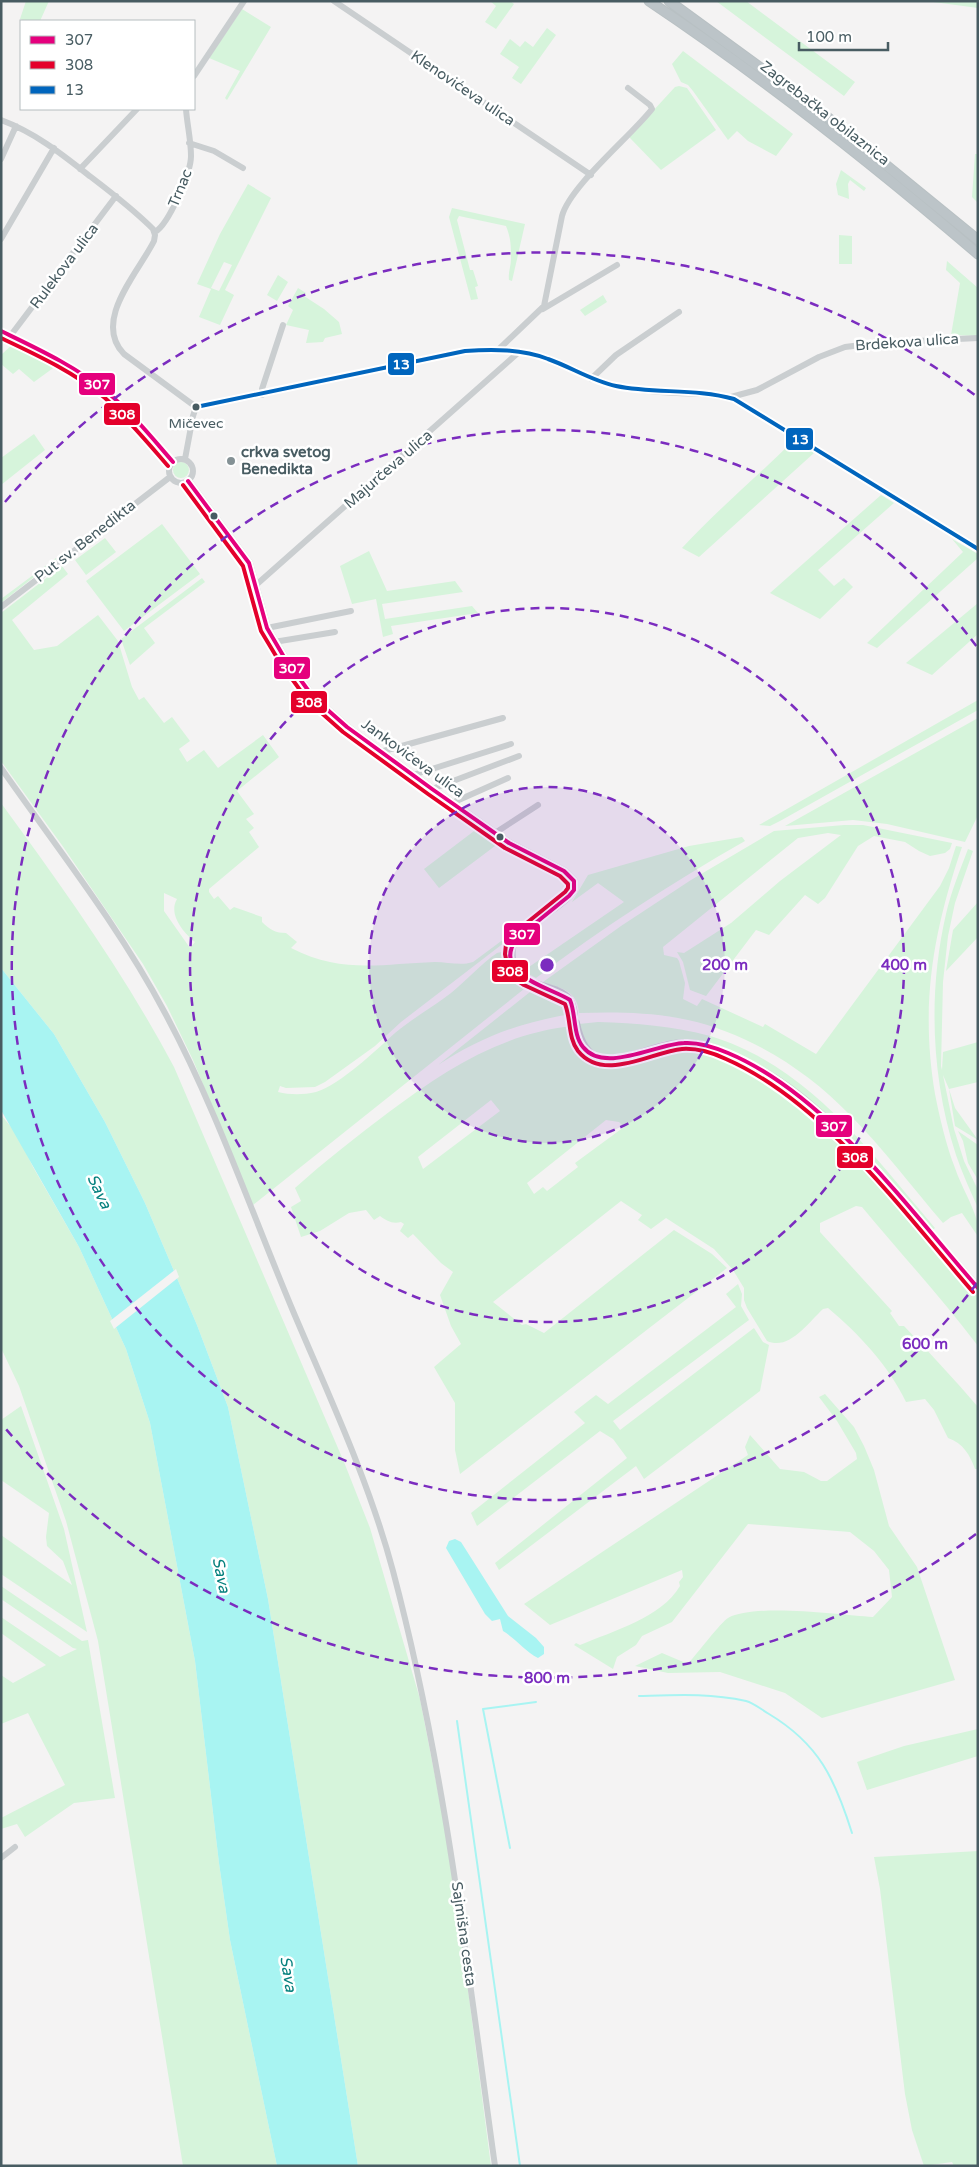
<svg xmlns="http://www.w3.org/2000/svg" width="979" height="2167" font-family="'Varela Round',sans-serif">
<style>
.green{fill:#d6f4db;fill-rule:evenodd}
.water{fill:#a8f4f2}
.pier{fill:#f4f3f3}
.lines{fill:none;stroke-linecap:round;stroke-linejoin:round}
.stream{stroke:#a8f4f2;stroke-width:2}
.highway-casing{stroke:#b8c0c3;stroke-width:11}
.minor{stroke:#caced0;stroke-width:6}
.major{stroke:#c7cdcf;stroke-width:8}
.highway{stroke:#bcc4c8;stroke-width:9}
.bus-1-casing{stroke:#fff;stroke-width:8}
.bus-2-casing{stroke:#fff;stroke-width:8}
.bus-3-casing{stroke:#fff;stroke-width:8}
.bus-1{stroke:#e5007d;stroke-width:4}
.bus-2{stroke:#e4002b;stroke-width:4}
.bus-3{stroke:#0065bd;stroke-width:4}
.ring{fill:none;stroke:#7b2cbf;stroke-width:2.5;stroke-dasharray:9 6}
.bus-dot{fill:#485c62;stroke:#fff;stroke-width:2}
.poi-dot{fill:#849195;stroke:#fff;stroke-width:2}
.labels{text-anchor:middle;stroke-width:5;stroke-linejoin:round;paint-order:stroke}
.bus-label{font-size:14px;fill:#485c62;stroke:#fff}
.street-label{font-size:15px;fill:#485c62;stroke:#fff}
.poi-label{font-size:15px;font-weight:bold;fill:#485c62;stroke:#fff;text-anchor:start}
.water-label{font-size:16px;font-style:italic;fill:#06817e;stroke:#fff}
.centre{fill:#7b2cbf;stroke:#fff;stroke-width:2.5}
.ring-label{font-size:15px;text-anchor:middle;font-weight:bold;fill:#7b2cbf;stroke:#fff;stroke-width:5;stroke-linejoin:round;paint-order:stroke}
.line-badge{stroke:#fff;stroke-width:2}
.badge-label{font-size:14px;text-anchor:middle;font-weight:bold;fill:#fff}
</style>
<rect width="100%" height="100%" fill="#f4f3f3"/>
<path class="green" d="M 26,1 L 49,1 L 40,21 L 26,21 L 20,19 Z
M 490,1 L 510,1 L 514,4 L 496,29 L 485,22 L 496,6 Z
M 716,1 L 746,1 L 855,82 L 844,96 Z
M 926,1 L 978,1 L 978,8 Z
M 242,9 L 271,27 L 227,100 L 225,98 L 240,71 L 209,58 Z
M 547,28 L 556,35 L 521,84 L 512,78 L 519,67 L 500,54 L 510,39 L 520,47 L 525,41 L 533,47 Z
M 683,51 L 793,134 L 776,156 L 748,141 L 737,131 L 728,140 L 693,91 L 688,85 L 681,82 L 672,64 Z
M 679,86 L 687,88 L 716,130 L 661,170 L 629,137 L 675,87 Z
M 975,154 L 978,154 L 978,203 L 972,197 Z
M 841,170 L 866,188 L 864,191 L 850,180 L 848,184 L 849,199 L 838,195 L 836,184 Z
M 248,184 L 271,198 L 225,290 L 234,295 L 220,325 L 199,317 L 211,289 L 197,284 L 220,234 ZM 224,262 L 232,265 L 219,291 L 211,288 Z
M 452,208 L 525,224 L 512,281 L 509,280 C 508,272 511,266 511,259 C 511,245 511,239 506,226 L 459,216 L 457,220 L 470,270 L 473,270 L 478,286 L 475,287 L 478,299 L 471,300 L 449,217 Z
M 839,235 L 852,236 L 852,264 L 839,264 Z
M 947,261 L 978,288 L 978,336 L 951,335 L 960,283 L 946,270 Z
M 278,275 L 288,282 L 277,301 L 267,295 Z
M 298,288 L 306,293 L 304,296 L 324,309 L 339,322 L 342,334 L 325,338 L 323,342 L 306,343 L 309,330 L 286,325 L 293,310 L 288,306 Z
M 603,295 L 607,302 L 585,316 L 580,310 Z
M 14,343 L 56,366 L 34,382 L 19,369 L 13,374 L 1,364 L 1,355 Z
M 34,434 L 45,450 L 1,485 L 1,458 Z
M 794,440 L 814,453 L 699,557 L 682,548 C 717,510 757,477 794,440 Z
M173 470a8 8 0 1 1 16 0a8 8 0 1 1-16 0Z
M 881,495 L 894,503 L 818,570 L 834,586 L 844,578 L 853,587 L 820,619 L 770,593 Z
M 162,524 L 200,574 L 124,631 L 86,581 Z
M 105,538 L 116,552 L 86,575 L 75,560 Z
M 952,539 L 978,554 L 978,558 L 877,648 L 867,643 L 963,552 Z
M 369,551 L 387,591 L 455,581 L 463,592 L 382,604 L 385,619 L 472,606 L 478,613 L 391,626 L 393,634 L 383,637 L 376,599 L 352,604 L 340,566 Z
M 56,558 L 57,559 L 1,603 L 1,599 Z
M 62,566 L 68,574 L 12,620 L 34,650 L 57,646 L 98,615 L 118,641 L 132,687 L 139,700 L 144,697 L 164,723 L 172,717 L 190,741 L 179,749 L 187,762 L 204,750 L 218,768 L 263,735 L 279,757 L 237,791 L 254,814 L 246,819 L 254,828 L 249,832 L 259,847 L 209,889 L 209,892 L 214,899 L 218,896 L 230,910 L 234,907 L 262,917 L 262,922 C 270,930 276,933 286,933 L 297,942 L 291,948 C 342,974 380,964 435,962 C 448,962 461,966 473,962 L 547,907 L 548,909 L 401,1022 L 375,1046 L 325,1082 L 315,1087 L 286,1088 L 280,1086 L 278,1092 C 290,1095 303,1095 316,1092 C 341,1084 375,1051 395,1033 C 413,1018 433,1007 451,993 C 467,980 481,964 497,953 L 506,951 C 509,970 513,974 529,985 L 253,1205 L 193,1060 L 167,1006 L 143,964 L 64,848 L 1,761 L 1,613 ZM 164,893 L 177,899 C 168,914 183,932 195,942 L 190,948 L 164,911 Z
M 202,578 L 205,582 L 144,628 L 155,643 L 130,665 L 121,639 Z
M 978,603 L 978,634 L 932,675 L 906,663 Z
M 978,700 L 978,710 L 780,821 L 770,826 L 759,825 Z
M 978,718 L 978,815 L 965,842 L 887,824 L 853,820 L 785,826 Z
M 1,803 C 63,888 124,973 174,1067 L 344,1462 L 370,1528 L 420,1699 L 451,1859 L 491,2166 L 358,2166 L 268,1599 L 228,1407 L 197,1325 L 145,1203 L 105,1122 L 54,1034 L 1,968 Z
M 844,825 L 863,825 L 952,843 L 950,849 L 945,853 L 930,856 L 919,851 L 905,842 L 874,836 L 858,846 L 825,898 L 818,904 L 805,895 L 769,935 L 756,930 L 706,996 L 690,990 L 683,962 L 677,952 L 684,953 L 731,923 L 780,881 L 841,835 L 828,833 L 798,838 L 663,947 L 664,955 L 677,958 L 679,961 L 685,983 L 683,999 L 697,1006 L 702,999 L 763,1027 L 765,1024 L 816,1054 L 940,886 L 949,868 L 956,846 L 962,847 C 933,932 920,1005 935,1094 C 940,1119 946,1145 955,1168 C 961,1186 972,1203 977,1221 C 979,1225 978,1232 977,1235 L 962,1213 L 951,1217 L 943,1223 C 912,1187 883,1148 849,1114 C 807,1070 748,1033 688,1020 C 652,1012 615,1012 579,1013 C 577,990 562,989 543,982 L 621,926 L 691,880 L 774,831 Z
M 478,828 L 499,843 L 439,888 L 424,869 Z
M 742,837 L 745,841 C 673,882 602,928 536,978 L 523,971 L 624,902 L 598,883 L 572,902 L 588,875 L 689,846 Z
M 968,849 L 973,851 L 955,903 L 948,936 L 943,982 L 941,1066 L 942,1070 L 943,1052 L 978,1042 L 978,1082 L 949,1089 L 955,1108 L 978,1140 L 955,1126 L 949,1089 L 943,1075 L 954,1129 L 964,1161 L 978,1190 L 978,1208 C 970,1190 962,1173 956,1155 C 931,1078 928,992 946,914 C 951,892 960,870 968,849 Z
M 978,902 L 978,937 L 946,971 L 953,930 Z
M 535,988 C 547,991 569,999 570,1014 C 519,1023 481,1037 438,1065 Z
M 598,1022 C 636,1023 673,1026 710,1036 C 808,1065 872,1154 935,1228 L 931,1231 L 821,1109 L 775,1074 L 690,1040 L 665,1041 L 619,1055 L 599,1054 L 587,1046 L 579,1024 Z
M 573,1026 C 575,1041 581,1061 598,1064 C 615,1068 656,1050 676,1047 C 692,1045 709,1050 724,1056 C 797,1085 844,1140 894,1198 C 922,1230 950,1263 978,1296 L 978,1346 C 941,1297 901,1254 862,1207 L 856,1206 L 820,1223 L 820,1232 L 892,1311 L 890,1313 L 899,1326 L 904,1326 C 930,1353 954,1379 978,1407 L 978,1469 L 975,1469 C 970,1455 963,1443 948,1438 L 934,1410 L 925,1399 L 906,1402 C 889,1366 859,1334 828,1308 L 823,1309 C 808,1323 789,1351 767,1341 L 747,1308 L 744,1300 L 744,1288 L 733,1270 L 714,1249 L 666,1218 L 651,1229 L 638,1220 L 642,1215 L 621,1201 L 493,1302 L 522,1325 L 526,1324 L 544,1333 L 674,1230 L 712,1254 L 727,1268 L 460,1474 L 455,1450 L 455,1403 L 434,1367 L 461,1344 L 451,1326 L 440,1295 L 453,1272 L 441,1263 L 413,1234 L 408,1238 L 400,1231 L 404,1224 L 401,1222 C 392,1224 387,1221 380,1216 L 374,1220 L 366,1210 L 349,1213 L 320,1231 L 301,1237 L 291,1207 L 301,1201 L 295,1188 C 325,1161 357,1136 389,1112 C 445,1070 502,1033 573,1026 ZM 491,1100 L 500,1111 L 423,1169 L 418,1157 ZM 606,1120 L 619,1122 L 624,1127 L 575,1163 L 578,1167 L 547,1191 L 543,1187 L 534,1194 L 527,1183 Z
M 1,1115 L 17,1134 L 33,1167 L 79,1247 L 126,1349 L 150,1423 L 195,1661 L 219,1863 L 230,1940 L 277,2166 L 183,2166 L 98,1641 L 66,1521 L 19,1386 L 1,1348 Z
M 958,1131 L 978,1145 L 978,1180 L 968,1163 L 963,1141 Z
M 738,1284 L 742,1294 L 741,1306 L 749,1320 L 613,1421 L 620,1430 L 754,1328 L 763,1342 L 769,1345 L 760,1391 L 644,1479 L 636,1466 L 499,1570 L 495,1563 L 627,1458 L 613,1439 L 600,1431 L 477,1526 L 471,1513 L 585,1423 L 574,1412 L 596,1395 L 608,1404 L 736,1307 L 726,1294 Z
M 825,1394 L 854,1427 L 864,1446 L 874,1470 L 889,1526 L 917,1567 L 955,1680 L 822,1718 L 785,1693 L 720,1672 L 668,1673 L 635,1666 L 662,1653 L 688,1664 C 695,1656 722,1621 728,1618 C 755,1603 840,1615 873,1617 L 892,1597 L 889,1570 L 874,1551 L 850,1532 L 748,1524 L 672,1622 L 642,1636 L 636,1645 L 617,1657 L 613,1669 L 574,1645 L 576,1643 L 580,1645 C 613,1631 661,1618 680,1586 L 679,1582 L 683,1577 L 682,1570 L 550,1625 L 524,1604 L 748,1455 L 745,1447 L 750,1435 L 780,1469 L 804,1472 L 821,1481 L 827,1481 L 857,1459 L 856,1453 L 837,1421 L 819,1397 Z
M 21,1406 L 64,1529 L 87,1632 L 1,1574 L 1,1535 L 72,1585 L 63,1561 L 47,1546 L 46,1537 L 49,1513 L 1,1480 L 1,1420 Z
M 1,1586 L 82,1641 L 88,1640 L 115,1798 L 74,1803 L 25,1837 L 17,1824 L 1,1829 L 1,1818 L 65,1785 L 28,1713 L 1,1724 L 1,1675 L 13,1683 L 46,1665 L 1,1633 L 1,1617 L 60,1657 L 77,1649 L 73,1648 L 1,1599 Z
M 978,1729 L 978,1756 L 867,1790 L 857,1762 L 904,1746 Z
M 978,1851 L 978,2166 L 954,2166 L 952,2162 L 924,2166 L 912,2130 L 905,2094 L 880,1889 L 874,1857 Z"/>
<path class="water" d="M 1,968 L 54,1034 L 105,1122 L 145,1203 L 197,1325 L 228,1407 L 268,1599 L 358,2166 L 277,2166 L 230,1940 L 219,1863 L 195,1661 L 150,1423 L 126,1349 L 79,1247 L 1,1110 Z
M 455,1539 L 461,1542 L 508,1616 L 536,1638 L 544,1647 L 544,1654 L 538,1658 C 525,1651 516,1639 503,1631 L 500,1619 L 492,1621 L 485,1614 L 446,1548 L 449,1541 Z"/>
<path class="pier" d="M 176,1269 L 179,1277 L 114,1329 L 110,1321 Z"/>
<g class="lines">
<path class="stream" d="M 639,1696 C 676,1695 710,1693 746,1701 C 754,1703 762,1710 769,1714 C 819,1744 835,1779 852,1833
M 457,1721 L 520,2166
M 510,1848 L 483,1709 L 536,1702"/>
<g class="highway-casing">
<path id="highway" d="M 649,1 C 764,78 873,164 978,254
M 669,1 L 821,112 L 978,240"/>
</g>
<path class="minor" d="M 334,1 L 591,175
M 194,76 L 244,1
M 1,120 C 36,133 63,155 91,177 C 112,193 134,210 153,229 L 155,235 L 154,241 C 138,273 92,321 124,354 L 196,407
M 189,143 L 214,151 L 243,168
M 1,159 L 16,126
M 80,169 L 137,109
M 155,232 C 169,224 191,172 191,156 C 191,140 187,124 186,109
M 1,239 L 54,148
M 543,309 L 617,265
M 1,331 C 34,347 69,362 98,385 C 127,407 148,435 173,462
M 11,335 L 116,196
M 499,349 L 544,306 L 562,216 C 570,186 631,136 652,109 L 650,105 L 628,88
M 591,379 L 616,355 L 679,312
M 262,395 L 262,389 L 283,325
M 731,397 L 757,390 L 819,357 L 845,347 L 877,343 L 978,338
M 196,407 L 465,351 C 493,348 523,349 549,359 C 572,368 591,381 616,386 C 636,390 657,392 677,393 C 696,394 716,393 734,399 L 978,549
M169 471a12 12 0 1 1 24 0a12 12 0 1 1-24 0Z
M 185,459 L 193,416 L 196,407
M 256,585 L 519,352
M 1,607 L 170,477
M 267,628 L 351,611
M 274,642 L 335,632
M 380,752 L 503,718
M 1,768 C 57,848 119,926 165,1013 C 216,1108 251,1211 293,1311 C 329,1396 369,1481 393,1571 C 445,1767 467,1965 495,2166
M 413,775 L 511,744
M 432,789 L 519,756
M 452,803 L 508,778
M 495,833 L 538,805
M 1,1858 L 15,1847"/>
<path class="major" d="M 188,481 L 249,563 L 267,628 L 284,657 L 313,697 L 347,727 L 432,789 L 509,843 L 564,871 L 574,881 L 574,890 L 569,896 C 554,911 528,923 515,940 C 511,946 511,952 512,959 C 517,990 554,982 569,999 C 572,1003 573,1009 574,1014
M 576,1023 C 589,1086 632,1050 674,1044 C 692,1041 712,1046 729,1054 C 798,1083 842,1132 891,1188 C 920,1221 949,1255 978,1288"/>
<use href="#highway" class="highway"/>
<g class="bus-1-casing">
<path id="bus-1" d="M 1,331 C 38,349 75,366 107,392 C 132,413 152,438 173,462
M 188,481 L 249,563 L 267,628 L 284,657 L 313,697 L 347,727 L 432,789 L 509,843 L 564,871 L 574,881 L 574,890 L 569,896 L 517,938 C 490,975 550,987 570,1000 C 576,1014 573,1035 583,1047 C 604,1074 656,1044 684,1043 C 699,1042 714,1047 728,1053 C 826,1094 909,1209 978,1288"/>
</g>
<g class="bus-2-casing">
<path id="bus-2" d="M 1,338 C 37,355 74,372 105,398 C 128,419 148,443 168,466
M 183,485 L 243,566 L 261,631 L 279,661 L 308,701 L 343,732 L 428,794 L 505,848 L 560,876 L 568,884 L 568,888 L 565,892 L 513,934 L 506,944 L 505,954 L 508,969 L 515,979 L 524,985 L 565,1004 C 571,1019 568,1038 578,1051 C 604,1083 651,1052 682,1049 C 697,1048 713,1053 726,1059 C 824,1102 904,1213 973,1292"/>
</g>
<g class="bus-3-casing">
<path id="bus-3" d="M 196,407 L 465,351 C 493,349 522,349 548,359 C 571,367 592,381 616,386 C 655,394 696,388 734,399 L 978,549"/>
</g>
<use href="#bus-1" class="bus-1"/>
<use href="#bus-2" class="bus-2"/>
<use href="#bus-3" class="bus-3"/>
</g>
<circle cx="547" cy="965" r="178" fill="#7b2cbf" fill-opacity=".12"/>
<g class="ring">
<circle cx="547" cy="965" r="178"/>
<circle cx="547" cy="965" r="357"/>
<path d="M977 1283A535 535 0 1 1 977 647"/>
<path d="M976 1534A713 713 0 0 1 5 1428M5 502A713 713 0 0 1 976 396"/>
</g>
<g class="bus-dot">
<circle cx="196" cy="407" r="4.5"/>
<circle cx="214" cy="516" r="4.5"/>
<circle cx="500" cy="837" r="4.5"/>
</g>
<circle class="poi-dot" cx="231" cy="461" r="5"/>
<g class="labels">
<g class="bus-label">
<text x="196" y="428">Mičevec</text>
</g>
<g class="street-label">
<text transform="translate(463 88) rotate(34)" y="5">Klenovićeva ulica</text>
<text transform="translate(825 113) rotate(38)" y="5">Zagrebačka obilaznica</text>
<text transform="translate(180 188) rotate(-68)" y="5">Trnac</text>
<text transform="translate(64 266) rotate(-53)" y="5">Rulekova ulica</text>
<text transform="translate(907 342) rotate(-4)" y="5">Brdekova ulica</text>
<text transform="translate(388 469) rotate(-41)" y="5">Majurčeva ulica</text>
<text transform="translate(85 541) rotate(-38)" y="5">Put sv. Benedikta</text>
<text transform="translate(413 758) rotate(36)" y="5">Jankovićeva ulica</text>
<text transform="translate(464 1934) rotate(82)" y="5">Sajmišna cesta</text>
</g>
<g class="poi-label">
<text x="241" y="457">crkva svetog<tspan x="241" dy="17">Benedikta</tspan></text>
</g>
<g class="water-label">
<text transform="translate(100 1191) rotate(65)" y="6">Sava</text>
<text transform="translate(222 1575) rotate(78)" y="6">Sava</text>
<text transform="translate(289 1974) rotate(81)" y="6">Sava</text>
</g>
</g>
<circle cx="547" cy="965" r="8" class="centre"/>
<g class="ring-label">
<text x="725" y="970">200 m</text>
<text x="904" y="970">400 m</text>
<text x="925" y="1349">600 m</text>
<text x="547" y="1683">800 m</text>
</g>
<g class="line-badge">
<rect x="387" y="352" width="28" height="24" rx="5" fill="#0065bd"/>
<rect x="78" y="372" width="38" height="24" rx="5" fill="#e5007d"/>
<rect x="103" y="402" width="38" height="24" rx="5" fill="#e4002b"/>
<rect x="785" y="427" width="29" height="24" rx="5" fill="#0065bd"/>
<rect x="273" y="656" width="38" height="24" rx="5" fill="#e5007d"/>
<rect x="290" y="690" width="38" height="24" rx="5" fill="#e4002b"/>
<rect x="503" y="922" width="38" height="24" rx="5" fill="#e5007d"/>
<rect x="491" y="959" width="38" height="24" rx="5" fill="#e4002b"/>
<rect x="815" y="1114" width="38" height="24" rx="5" fill="#e5007d"/>
<rect x="836" y="1145" width="38" height="24" rx="5" fill="#e4002b"/>
</g>
<g class="badge-label">
<text x="401" y="369">13</text>
<text x="97" y="389">307</text>
<text x="122" y="419">308</text>
<text x="800" y="444">13</text>
<text x="292" y="673">307</text>
<text x="309" y="707">308</text>
<text x="522" y="939">307</text>
<text x="510" y="976">308</text>
<text x="834" y="1131">307</text>
<text x="855" y="1162">308</text>
</g>
<rect width="979" height="2167" fill="none" stroke="#485c62" stroke-width="5"/>
<rect x="20" y="20" width="175" height="90" fill="#ffffff" stroke="#b6bec0"/>
<rect x="30" y="36" width="25" height="8" fill="#e5007d" stroke="#b6bec0"/>
<text x="65" y="45" font-size="15" fill="#485c62">307</text>
<rect x="30" y="61" width="25" height="8" fill="#e4002b" stroke="#b6bec0"/>
<text x="65" y="70" font-size="15" fill="#485c62">308</text>
<rect x="30" y="86" width="25" height="8" fill="#0065bd" stroke="#b6bec0"/>
<text x="65" y="95" font-size="15" fill="#485c62">13</text>
<path d="M799 42v8h89v-8" fill="none" stroke="#485c62" stroke-width="2.5"/>
<text x="806" y="42" font-size="15" fill="#485c62" stroke="#ffffff" stroke-width="4" paint-order="stroke">100 m</text>
</svg>
